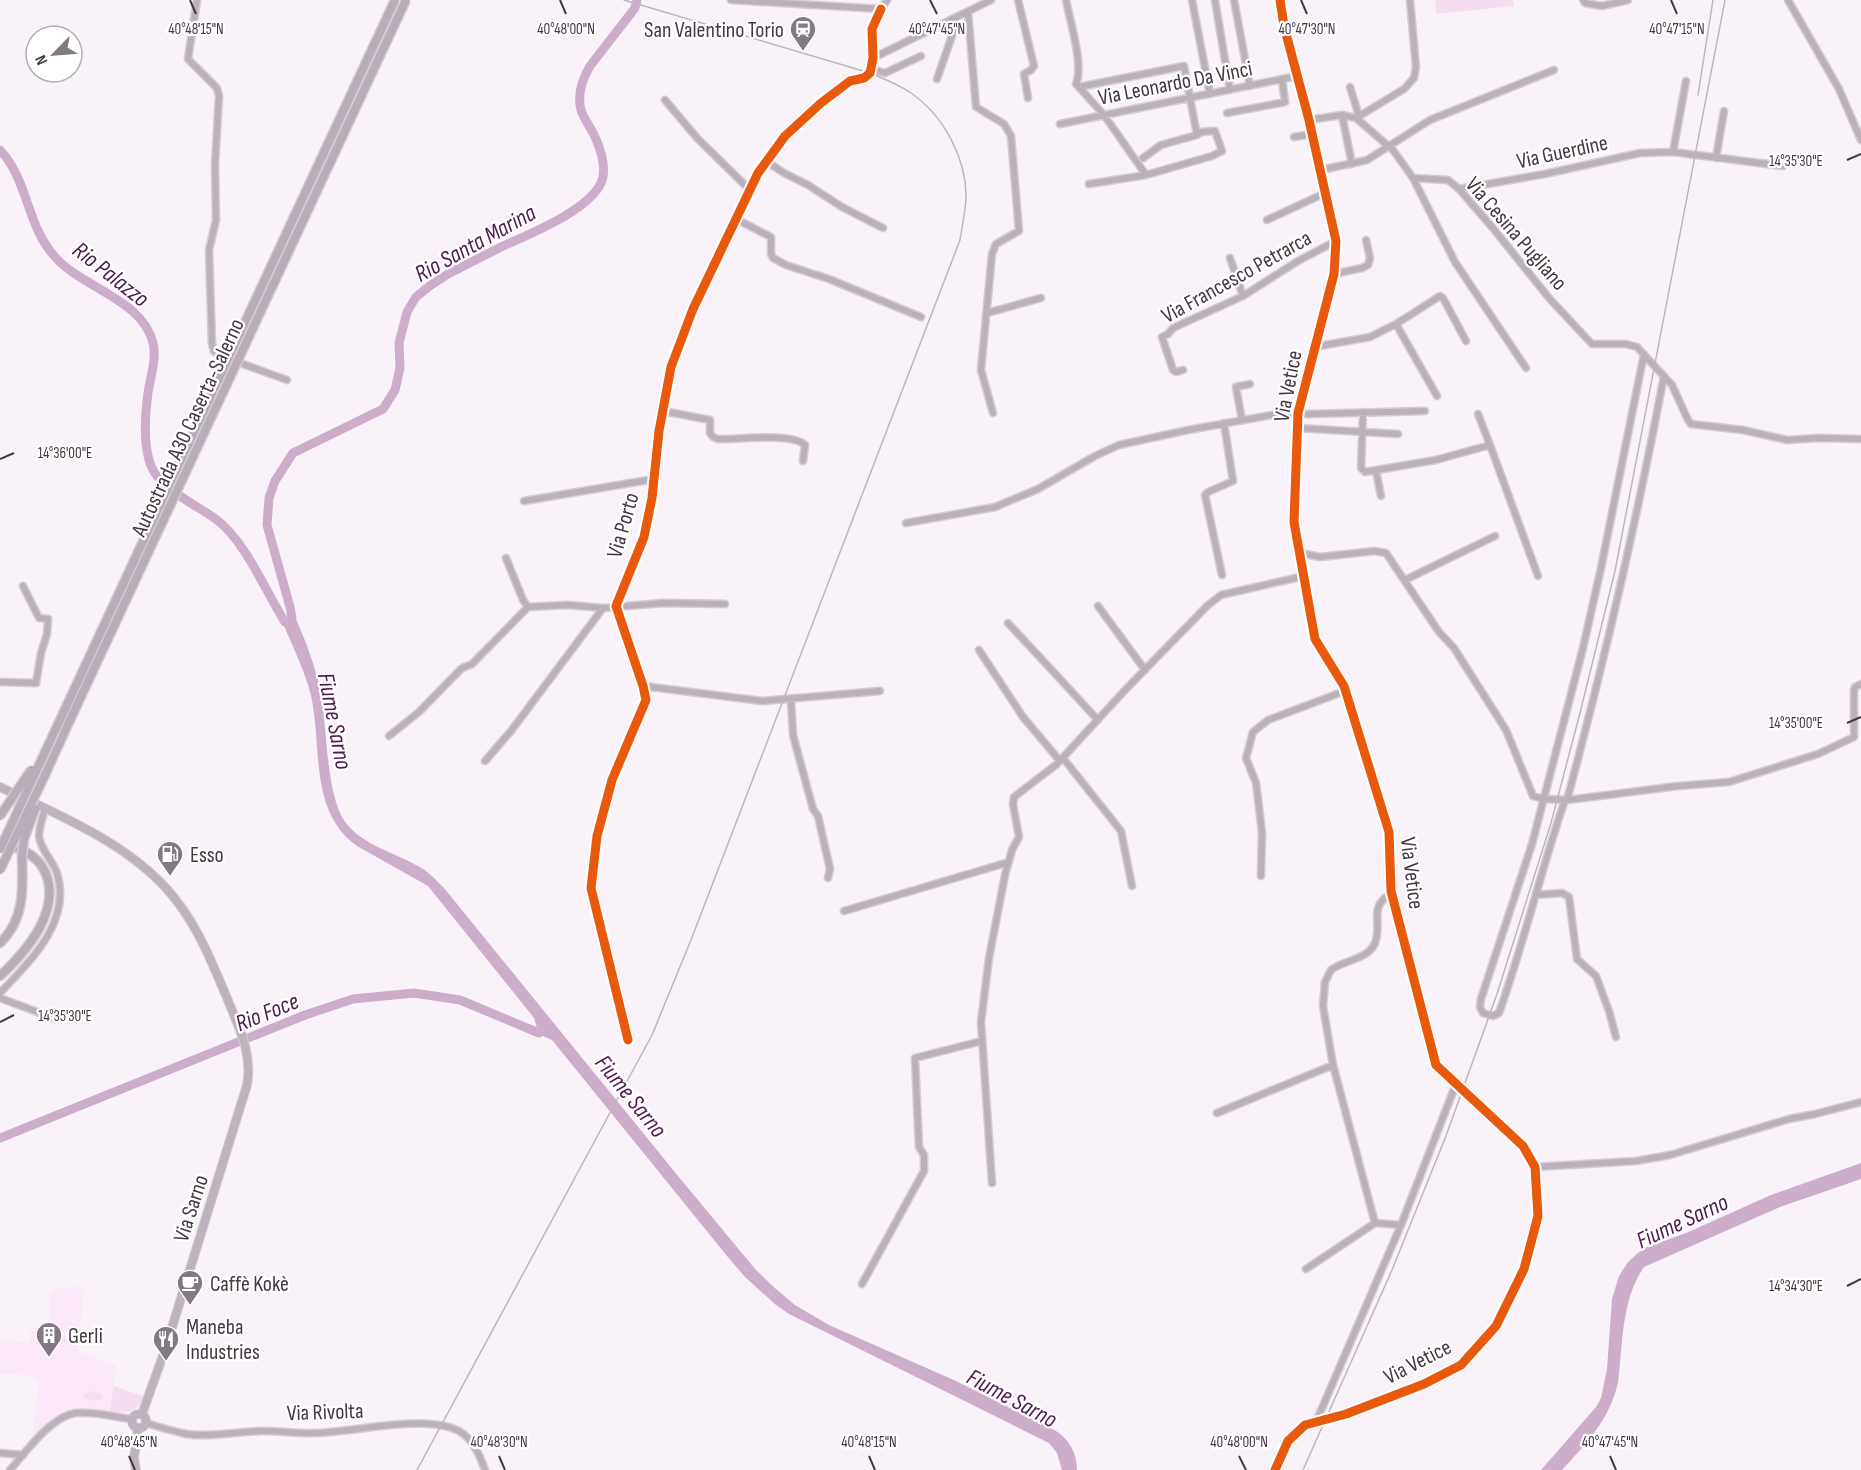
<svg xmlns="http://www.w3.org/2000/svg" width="1861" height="1470" font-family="'Sofia Sans Condensed',sans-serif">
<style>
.built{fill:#fbe8f9}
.green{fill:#f5ddf2}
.water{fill:#cdaeca}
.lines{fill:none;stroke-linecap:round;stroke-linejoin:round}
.river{stroke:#cdaeca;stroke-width:9}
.minor-casing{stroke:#d4ced4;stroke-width:9}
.major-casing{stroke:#d4ced4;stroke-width:10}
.highway-casing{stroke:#d4ced4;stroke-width:11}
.minor{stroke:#bcb1bb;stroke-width:6}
.major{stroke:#beb2be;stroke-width:8}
.highway{stroke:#b8acb8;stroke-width:8}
.rail{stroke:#beb6bd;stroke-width:1.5}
.highway-bridge-casing{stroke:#d4ced4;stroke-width:11;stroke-linecap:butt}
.highway-bridge{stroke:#b8acb8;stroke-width:8}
.cycleway-casing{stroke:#fff;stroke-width:13}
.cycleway{stroke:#e8590c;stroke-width:9}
.ticks{fill:none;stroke:#443843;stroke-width:2}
.labels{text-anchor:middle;stroke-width:4.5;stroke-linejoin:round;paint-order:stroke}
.poi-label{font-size:22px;fill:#443843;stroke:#fff;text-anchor:start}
.street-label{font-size:22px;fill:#443843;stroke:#fff}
.water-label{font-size:24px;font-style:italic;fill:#4e1c4c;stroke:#fff}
.ticks-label{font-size:15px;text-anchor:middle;fill:#443843;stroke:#fff;stroke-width:4.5;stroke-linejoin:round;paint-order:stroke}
</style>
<rect width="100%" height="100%" fill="#f9f3f9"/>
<path class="built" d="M 84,1286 L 78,1352 L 117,1366 L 108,1411 L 91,1409 L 58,1413 L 32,1439 L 39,1385 L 37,1379 L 33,1376 L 0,1373 L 0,1340 L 29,1342 L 31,1331 L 48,1331 L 51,1290 Z"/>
<path class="green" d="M 1435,0 L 1513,0 L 1514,6 L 1436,14 Z
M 114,1386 L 145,1397 C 135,1414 127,1414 109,1411 Z
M 93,1391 L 101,1394 L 102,1399 L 92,1401 L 83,1397 L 84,1393 Z"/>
<path class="water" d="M 290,607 C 302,630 316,667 321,693 C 327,727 326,797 346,823 C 363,845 393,852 416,865 C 428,871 435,879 444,888 L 678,1176 L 756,1270 L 776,1289 L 795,1305 L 829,1325 L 956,1381 L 1056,1431 C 1070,1440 1077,1454 1077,1470 L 1062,1470 L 1057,1453 L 1049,1443 L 789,1314 L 776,1305 L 745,1277 L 727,1256 L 552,1040 L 527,1029 L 537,1028 L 534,1018 L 428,886 L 357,846 C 306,810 324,739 309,688 C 301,662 288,637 278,611 L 280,610 L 286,617 L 290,615 Z
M 1861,1163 L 1861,1179 L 1780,1207 L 1644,1267 C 1621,1300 1623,1344 1618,1383 C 1609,1420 1587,1443 1562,1470 L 1541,1470 L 1596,1407 L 1601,1398 L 1607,1369 L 1612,1299 L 1619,1276 L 1628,1262 L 1638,1253 L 1647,1247 L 1686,1233 L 1771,1195 Z"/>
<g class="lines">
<path class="river" d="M 0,150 C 29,181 26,226 56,258 C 83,288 143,300 153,343 C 157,359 150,378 148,393 C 145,415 143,445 151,466 C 160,489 197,505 217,520 C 245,541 266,592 285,622
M 292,618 L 290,607 L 267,525 L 269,498 L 275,481 L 293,453 L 383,409 L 395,390 L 400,368 L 399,343 L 407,312 L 416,297 L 431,285 L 448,274 C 466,265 483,256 501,247 C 529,234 588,211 601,183 C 607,170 601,151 596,139 C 592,129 584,120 581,110 C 577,95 583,78 590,66 L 635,8 L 637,0
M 0,1138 L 305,1015 L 353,999 L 414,993 L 460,1000 L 539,1033"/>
<g class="minor-casing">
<path id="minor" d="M 197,0 L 188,59 L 217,88 L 219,96 L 215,165 L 216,220 L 209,250 L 212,344 L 214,351 L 218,355 L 287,380
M 731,0 L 881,9 L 887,0
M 1018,0 L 1034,66 L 1031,70 L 1024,74 L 1028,98
M 1066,0 C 1070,21 1084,65 1076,84 L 1104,115 L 1146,175 L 1089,184
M 1192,0 L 1210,94
M 1215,0 L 1230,90
M 1234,0 L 1250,86
M 1583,0 L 1585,3 L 1602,6 L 1628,0
M 1788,0 L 1839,89 L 1861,140
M 968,12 L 976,107 L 1004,124 L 1011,136 L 1019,231 L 996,244 L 992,254 L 981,370 L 993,413
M 873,58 L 991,0
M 871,69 L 885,73 L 921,56
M 937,79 L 953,33 L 955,18
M 1079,87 L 1184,66 L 1197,135
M 1350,87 L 1359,116
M 665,100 L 697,138 L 750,190
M 1227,113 L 1285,102 L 1282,79
M 1342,115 L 1352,164
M 1356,118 L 1393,150 L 1413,178 L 1448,180 L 1459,189 L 1492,227 L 1549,298 L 1592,344 L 1626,344 L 1637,347 L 1672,385 L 1688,420 L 1691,424 L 1743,430 L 1787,440 L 1819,438 L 1861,439
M 1309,120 L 1342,115 L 1356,118 L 1404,89 L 1414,78 L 1416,67 L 1410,0
M 1060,124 L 1297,76
M 1294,137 L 1312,134
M 1673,152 L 1686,81
M 1143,158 L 1161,145 L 1197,135 L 1201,132 L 1215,131 L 1222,151 L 1212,156 L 1146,175
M 1716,158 L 1724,111
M 766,161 L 784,173 L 808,185 L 842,207 L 883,228
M 1321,170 L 1367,160 L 1430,120 L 1554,70
M 1413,178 L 1455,262 L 1526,368
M 1459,189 L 1545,174 L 1640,153 L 1673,152 L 1783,166
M 736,219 L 771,237 L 771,254 L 773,258 L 786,265 L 829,279 L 921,317
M 1267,220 L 1325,193
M 1230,258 L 1243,296
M 1334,274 L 1362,268 L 1368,265 L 1370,258 L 1366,240
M 987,313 L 1041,298
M 1396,324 L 1437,396
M 1314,347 L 1370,337 L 1396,324 L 1440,296 L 1443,298 L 1466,341
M 1183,370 L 1176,372 L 1173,370 L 1162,337 L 1168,334 L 1173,328 L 1243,296 L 1298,261 L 1336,241
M 663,411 L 710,420 L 710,433 L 713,437 L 718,439 C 737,440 792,432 805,445 L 803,461
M 1363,412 L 1361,468 L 1365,472 L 1436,460 L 1490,445 L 1478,414
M 1242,420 L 1236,387 L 1250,384
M 1298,428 L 1398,434
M 1490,445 L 1538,576
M 1376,471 L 1381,496
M 524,501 L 654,479
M 906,523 L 995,507 L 1038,489 L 1095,456 L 1119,445 L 1188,430 L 1272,415 L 1425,411
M 1300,553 L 1320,557 L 1375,551 L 1386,553 L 1439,632 L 1454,648 L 1506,730 L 1533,796 L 1544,799 L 1568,800 L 1678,786 L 1729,782 L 1818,754 L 1854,737 L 1854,690 L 1855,687 L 1861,684
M 506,558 L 523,600 L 528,607
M 1222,575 L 1205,495 L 1208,492 L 1233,481 L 1224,423
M 1405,580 L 1495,536
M 1098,606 L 1145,670
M 1008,623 L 1098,720
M 979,650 L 1023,717 L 1060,761
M 0,682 L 36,683 L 41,653 L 47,634 L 48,619 L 39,618 L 23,586
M 643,686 L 762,701 L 880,691
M 791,700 L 793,735 L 813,809 L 818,816 L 830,869 L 828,878
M 389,736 L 419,712 L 462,668 L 472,664 L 528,607 L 568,605 L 603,608
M 1063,758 L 1121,831 L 1132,886
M 485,761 L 511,731 L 603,608 L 663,603 L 725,604
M 1565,800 C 1541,870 1524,943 1499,1013 L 1493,1016 L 1483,1013 L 1480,1007 L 1481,999 L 1532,844 L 1583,648 L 1601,568 L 1644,354
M 1567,800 C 1605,660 1637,519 1664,376
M 1261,876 L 1262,832 L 1256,783 L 1246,758 L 1253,732 L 1268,720 L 1345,691
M 1536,895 L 1562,893 L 1569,897 L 1577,959 L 1596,976 L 1609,1011 L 1616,1037
M 844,911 L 1009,862
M 0,993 C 30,961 72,922 57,873 C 53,861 40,849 39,836 C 39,827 43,817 45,808
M 0,998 L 56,1019
M 628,1040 L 591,888 L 597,836 L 612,780 L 646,700 L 643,686 L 616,606 L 644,537 L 652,498 L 659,431 L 671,367 L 693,309 L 758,173 L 785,136 L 821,103 L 850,81 L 864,78 L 870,73 L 873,58 L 872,29 L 881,9
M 1217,1113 L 1333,1065
M 1535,1167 L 1636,1161 L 1670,1155 L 1789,1119 L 1815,1114 L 1861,1102
M 992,1183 L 981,1022 L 989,958 L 1005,875 L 1012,850 L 1019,837 L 1013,804 L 1014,797 L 1057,764 L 1126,689 L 1207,606 L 1221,595 L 1304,576
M 1375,1223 L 1401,1225
M 1306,1269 L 1375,1223 L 1333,1065 L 1323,1006 L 1325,982 L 1331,970 C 1343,960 1368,960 1375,943 C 1383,923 1367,907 1392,893
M 862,1284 L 924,1171 L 924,1155 L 919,1147 L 915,1058 L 982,1041
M 1316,1422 L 1401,1225 L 1456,1084
M 146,1423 C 159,1427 173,1431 186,1434 C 211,1438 239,1431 264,1431 C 281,1431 298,1434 315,1433 C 354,1432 415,1416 452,1428 C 471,1434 479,1453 485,1470
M 0,1453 L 23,1455
M 10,1470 C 26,1452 51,1416 76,1413 C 94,1411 114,1417 132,1419
M 1275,1470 L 1288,1441 L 1305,1425 L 1346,1414 L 1424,1384 L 1461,1365 L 1496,1326 L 1524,1269 L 1538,1216 L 1535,1167 L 1523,1146 L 1436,1065 L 1391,891 L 1389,832 L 1344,686 L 1315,639 L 1294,522 L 1298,413 L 1334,274 L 1336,241 L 1309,120 L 1284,26 L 1280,0"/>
</g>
<g class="major-casing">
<path id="major" d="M 0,787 C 61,816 138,847 179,904 C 200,932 213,965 227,998 C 238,1026 253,1053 247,1085 L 165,1350 L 142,1414
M132 1421a7 7 0 1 1 14 0a7 7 0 1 1-14 0Z
M 136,1470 L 134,1458 L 138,1428"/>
</g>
<g class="highway-casing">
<path id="highway" d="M 45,775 L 64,733
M 0,943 C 25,919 23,888 22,856
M 0,976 C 15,962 29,947 39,929 C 59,892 51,854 6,845"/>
</g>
<use href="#minor" class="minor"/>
<use href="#major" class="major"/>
<use href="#highway" class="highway"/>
<path class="rail" d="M 1698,95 L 1713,0
M 417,1470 L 652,1035 L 691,940 L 960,240 C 962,227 965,213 966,199 C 967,159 944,116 911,93 C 898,84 884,79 870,73 L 624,0
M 1303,1470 L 1392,1270 L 1446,1136 L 1497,994 L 1551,823 L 1580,713 L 1615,571 L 1725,0"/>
<g class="highway-bridge-casing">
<path id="highway-bridge" d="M 64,733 L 406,0
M 0,816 L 31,770
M 0,849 L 395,0
M 22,856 L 24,839 L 35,809
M 0,870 L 45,775"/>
</g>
<use href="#highway-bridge" class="highway-bridge"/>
<g class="cycleway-casing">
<path id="cycleway" d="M 628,1040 L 591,888 L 597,836 L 612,780 L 646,700 L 643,686 L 616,606 L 644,537 L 652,498 L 659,431 L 671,367 L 693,309 L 758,173 L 785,136 L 821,103 L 850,81 L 864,78 L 870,73 L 873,58 L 872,29 L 881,9
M 1275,1470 L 1288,1441 L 1305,1425 L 1346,1414 L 1424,1384 L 1461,1365 L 1496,1326 L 1524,1269 L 1538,1216 L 1535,1167 L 1523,1146 L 1436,1065 L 1391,891 L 1389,832 L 1344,686 L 1315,639 L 1294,522 L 1298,413 L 1334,274 L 1336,241 L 1309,120 L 1284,26 L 1280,0"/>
</g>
<use href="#cycleway" class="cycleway"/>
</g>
<path class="ticks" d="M 190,0 L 196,14M 560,0 L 566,14M 930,0 L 937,14M 1301,0 L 1307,14M 1671,0 L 1677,14M 1847,160 L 1861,154M 0,459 L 14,453M 1847,723 L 1861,717M 0,1022 L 14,1015M 1847,1286 L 1861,1279M 129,1456 L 135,1470M 499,1456 L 505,1470M 869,1456 L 875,1470M 1239,1456 L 1246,1470M 1610,1456 L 1616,1470"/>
<defs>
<g id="station-pin" transform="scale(1.35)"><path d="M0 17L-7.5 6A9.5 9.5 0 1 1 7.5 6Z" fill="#837983" stroke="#fff"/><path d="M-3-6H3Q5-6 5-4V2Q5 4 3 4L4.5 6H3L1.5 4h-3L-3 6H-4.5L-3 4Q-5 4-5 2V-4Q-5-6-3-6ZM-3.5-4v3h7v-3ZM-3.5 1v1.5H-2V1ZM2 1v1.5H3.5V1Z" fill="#fff"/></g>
<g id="fuel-pin" transform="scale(1.35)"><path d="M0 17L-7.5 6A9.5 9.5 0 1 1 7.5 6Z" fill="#837983" stroke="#fff"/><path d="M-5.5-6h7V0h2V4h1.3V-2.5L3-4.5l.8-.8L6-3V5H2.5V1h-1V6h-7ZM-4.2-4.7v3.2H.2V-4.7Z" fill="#fff"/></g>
<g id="cafe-pin" transform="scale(1.35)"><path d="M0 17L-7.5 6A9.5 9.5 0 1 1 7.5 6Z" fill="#837983" stroke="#fff"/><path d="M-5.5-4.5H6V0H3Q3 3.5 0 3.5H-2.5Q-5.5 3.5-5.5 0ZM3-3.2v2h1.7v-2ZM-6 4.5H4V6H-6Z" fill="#fff"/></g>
<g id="building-pin" transform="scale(1.35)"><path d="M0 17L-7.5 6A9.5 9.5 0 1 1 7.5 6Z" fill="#837983" stroke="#fff"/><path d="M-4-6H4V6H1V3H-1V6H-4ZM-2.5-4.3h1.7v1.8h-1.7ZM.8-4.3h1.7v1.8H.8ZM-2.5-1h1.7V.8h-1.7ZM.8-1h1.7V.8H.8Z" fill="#fff"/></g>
<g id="restaurant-pin" transform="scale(1.35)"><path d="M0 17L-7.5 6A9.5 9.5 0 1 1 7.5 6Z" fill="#837983" stroke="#fff"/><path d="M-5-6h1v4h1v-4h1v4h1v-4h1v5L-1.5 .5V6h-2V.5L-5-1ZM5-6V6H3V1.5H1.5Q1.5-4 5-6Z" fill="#fff"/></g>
</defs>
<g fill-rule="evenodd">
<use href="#station-pin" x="803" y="29"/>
<use href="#fuel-pin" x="170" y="854"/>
<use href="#cafe-pin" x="190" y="1283"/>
<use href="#building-pin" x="49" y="1335"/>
<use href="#restaurant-pin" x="166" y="1339"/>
</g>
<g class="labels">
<g class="poi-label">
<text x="784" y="37" text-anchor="end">San Valentino Torio</text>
<text x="190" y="862">Esso</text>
<text x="210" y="1291">Caffè Kokè</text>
<text x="186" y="1334">Maneba<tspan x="186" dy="25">Industries</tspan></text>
<text x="68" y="1343">Gerli</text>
</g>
<g class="street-label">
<text transform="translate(1175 82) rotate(-11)" y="8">Via Leonardo Da Vinci</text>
<text transform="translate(1562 151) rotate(-12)" y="8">Via Guerdine</text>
<text transform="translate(1517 233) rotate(49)" y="8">Via Cesina Pugliano</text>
<text transform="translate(1236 276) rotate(-29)" y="8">Via Francesco Petrarca</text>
<text transform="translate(1287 386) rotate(-79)" y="8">Via Vetice</text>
<text transform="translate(187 427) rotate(-65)" y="8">Autostrada A30 Caserta-Salerno</text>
<text transform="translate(622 525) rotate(-74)" y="8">Via Porto</text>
<text transform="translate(1413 873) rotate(83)" y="8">Via Vetice</text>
<text transform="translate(190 1208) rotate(-72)" y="8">Via Sarno</text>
<text transform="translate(1417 1361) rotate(-27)" y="8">Via Vetice</text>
<text transform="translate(325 1411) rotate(-2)" y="8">Via Rivolta</text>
</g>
<g class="water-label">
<text transform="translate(475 243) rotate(-29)" y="8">Rio Santa Marina</text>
<text transform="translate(111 274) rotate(38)" y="8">Rio Palazzo</text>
<text transform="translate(335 721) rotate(79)" y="8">Fiume Sarno</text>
<text transform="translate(267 1012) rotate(-22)" y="8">Rio Foce</text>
<text transform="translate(631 1096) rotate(51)" y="8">Fiume Sarno</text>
<text transform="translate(1682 1221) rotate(-25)" y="8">Fiume Sarno</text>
<text transform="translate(1012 1398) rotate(28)" y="8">Fiume Sarno</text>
</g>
</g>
<g class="ticks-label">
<text x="196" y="34">40°48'15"N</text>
<text x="566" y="34">40°48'00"N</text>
<text x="1307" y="34">40°47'30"N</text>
<text x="1677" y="34">40°47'15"N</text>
<text x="937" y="34">40°47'45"N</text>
<text x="1796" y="166">14°35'30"E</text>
<text x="65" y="458">14°36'00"E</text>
<text x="1796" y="728">14°35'00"E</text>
<text x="65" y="1021">14°35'30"E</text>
<text x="1796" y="1291">14°34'30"E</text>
<text x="129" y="1447">40°48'45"N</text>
<text x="499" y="1447">40°48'30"N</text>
<text x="869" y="1447">40°48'15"N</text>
<text x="1239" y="1447">40°48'00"N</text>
<text x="1610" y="1447">40°47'45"N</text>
</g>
<g transform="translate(54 54) rotate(245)"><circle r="28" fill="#ffffff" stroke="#b4afb4" stroke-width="1.5"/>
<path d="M0-4.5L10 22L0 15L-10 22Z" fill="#837983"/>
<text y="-9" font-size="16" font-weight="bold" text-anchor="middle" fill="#443843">N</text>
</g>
</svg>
